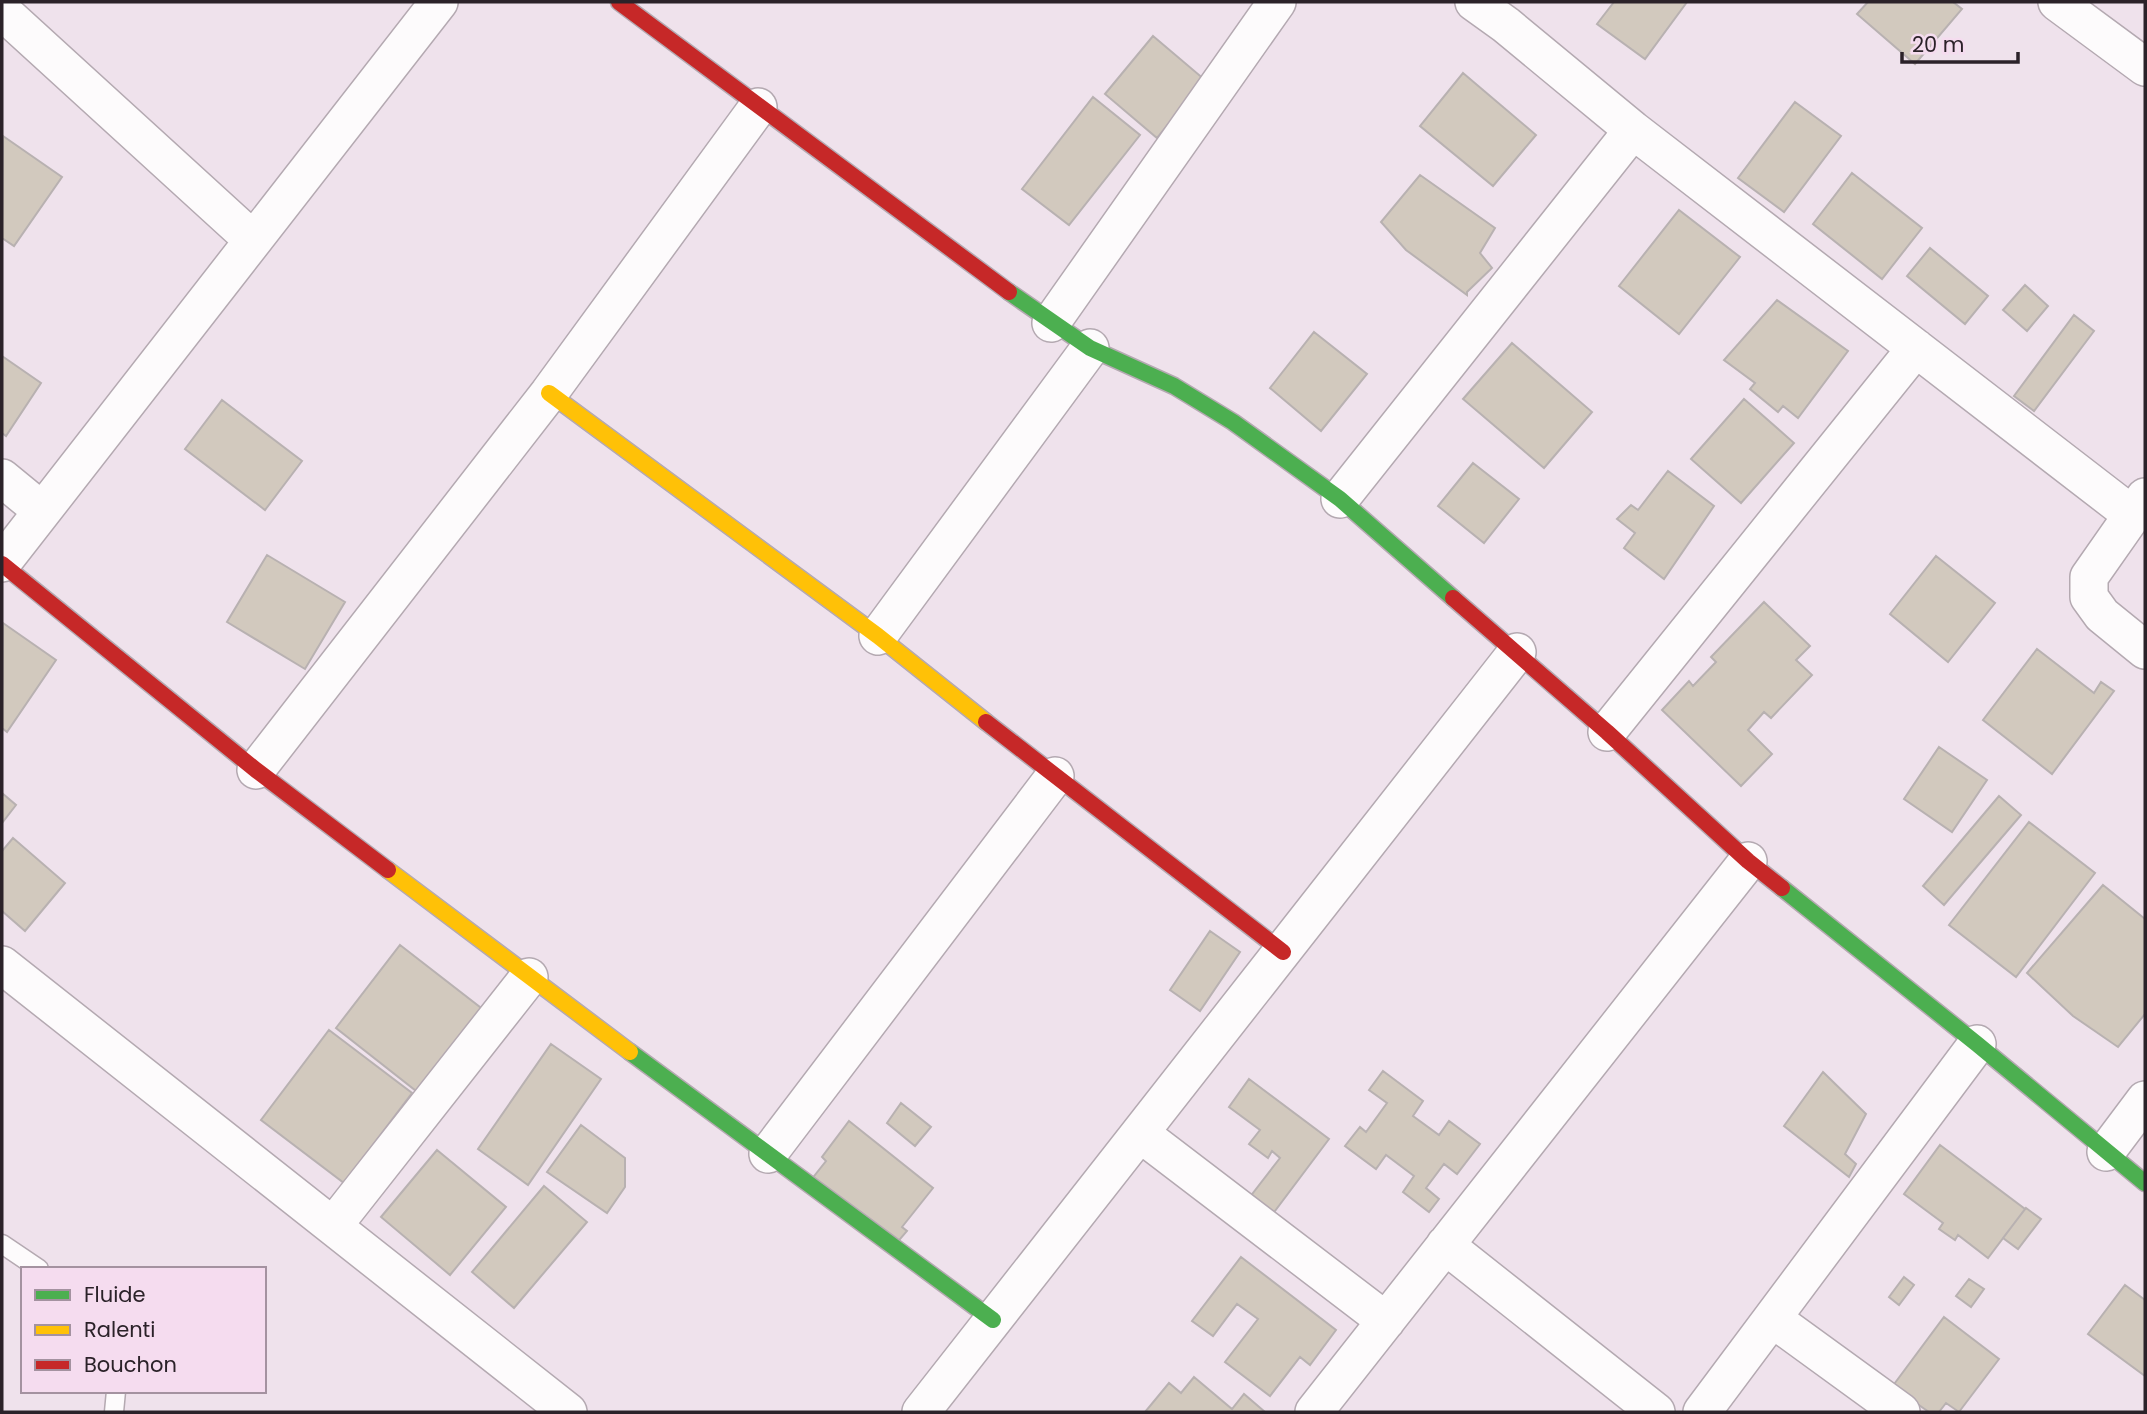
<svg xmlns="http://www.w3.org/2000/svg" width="2147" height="1414" font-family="Poppins,sans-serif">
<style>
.building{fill:#d2c9be;stroke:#b8b1b1;stroke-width:2}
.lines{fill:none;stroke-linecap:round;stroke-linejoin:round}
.lane-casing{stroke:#b4a9b1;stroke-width:21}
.street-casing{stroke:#b4a9b1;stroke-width:40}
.fast-casing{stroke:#b4a9b1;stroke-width:19}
.slow-casing{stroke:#b4a9b1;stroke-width:19}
.jam-casing{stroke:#b4a9b1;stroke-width:19}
.lane{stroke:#fdfbfc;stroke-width:18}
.street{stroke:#fdfbfc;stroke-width:37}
.fast{stroke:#4caf50;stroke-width:16}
.slow{stroke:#ffc107;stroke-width:16}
.jam{stroke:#c62828;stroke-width:16}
</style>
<rect width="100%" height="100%" fill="#efe2ec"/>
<path class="building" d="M 1614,2 L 1687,2 L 1645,59 L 1597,24 Z
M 1868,2 L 1953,2 L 1962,9 L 1915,64 L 1857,14 Z
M 1153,36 L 1205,80 L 1157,138 L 1105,94 Z
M 1463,73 L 1536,135 L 1493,186 L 1420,126 Z
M 1093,97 L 1140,135 L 1069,225 L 1022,189 Z
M 1795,102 L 1841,136 L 1784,212 L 1738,178 Z
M 3,136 L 62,177 L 14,246 L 2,238 Z
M 1852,173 L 1922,228 L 1882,279 L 1813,224 Z
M 1420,175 L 1495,228 L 1480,253 L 1492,268 L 1467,292 L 1467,295 L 1406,250 L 1381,222 Z
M 1679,210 L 1740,257 L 1679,334 L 1619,286 Z
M 1930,248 L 1988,296 L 1965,324 L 1907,276 Z
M 2025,285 L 2048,306 L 2027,331 L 2003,310 Z
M 1777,300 L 1848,351 L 1798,418 L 1783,406 L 1778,412 L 1750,389 L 1755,383 L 1724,360 Z
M 2074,315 L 2094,331 L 2034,411 L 2014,396 Z
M 1314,332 L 1367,374 L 1321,431 L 1270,388 Z
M 1512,343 L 1592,412 L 1544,468 L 1463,399 Z
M 2,356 L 41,383 L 6,436 L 2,433 Z
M 1744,399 L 1794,443 L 1741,503 L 1691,459 Z
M 222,400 L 302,461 L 265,510 L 185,449 Z
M 1473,463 L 1519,499 L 1484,543 L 1438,506 Z
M 1668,471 L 1714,506 L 1664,579 L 1624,548 L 1635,533 L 1617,519 L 1631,505 L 1638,510 Z
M 267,555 L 345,602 L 305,669 L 227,622 Z
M 1936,556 L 1995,603 L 1948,662 L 1890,614 Z
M 1764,602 L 1810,646 L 1796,660 L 1812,675 L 1771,718 L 1764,712 L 1748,730 L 1772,754 L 1741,786 L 1662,710 L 1689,681 L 1693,686 L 1716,662 L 1711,657 Z
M 3,623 L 56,660 L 7,732 L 2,728 Z
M 2037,649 L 2094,693 L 2101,682 L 2114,691 L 2052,774 L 1983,720 Z
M 1939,747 L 1987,780 L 1952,832 L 1904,799 Z
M 2,793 L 16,805 L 2,823 Z
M 1999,796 L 2021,815 L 1944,905 L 1923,886 Z
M 2029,822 L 2095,873 L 2016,977 L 1949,925 Z
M 13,838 L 65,883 L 25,931 L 2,911 L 2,851 Z
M 2103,885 L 2145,919 L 2145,1014 L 2118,1047 L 2073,1016 L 2027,973 Z
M 1210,931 L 1240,952 L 1200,1011 L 1170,990 Z
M 400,945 L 485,1011 L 420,1094 L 336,1028 Z
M 329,1030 L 412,1093 L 344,1183 L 261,1120 Z
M 551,1044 L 601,1079 L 528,1185 L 478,1149 Z
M 1383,1071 L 1423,1101 L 1413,1116 L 1439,1135 L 1449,1121 L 1480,1144 L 1457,1174 L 1444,1164 L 1426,1188 L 1439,1199 L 1429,1212 L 1403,1192 L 1414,1176 L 1386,1155 L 1376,1169 L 1345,1146 L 1360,1127 L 1366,1132 L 1387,1103 L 1369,1090 Z
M 1823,1072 L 1866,1114 L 1845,1154 L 1856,1164 L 1849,1177 L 1784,1126 Z
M 1249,1079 L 1329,1139 L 1269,1219 L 1246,1202 L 1280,1158 L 1272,1151 L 1268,1158 L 1249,1144 L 1260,1130 L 1229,1107 Z
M 901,1103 L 931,1127 L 915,1146 L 887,1123 Z
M 849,1121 L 933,1188 L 902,1227 L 907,1231 L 895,1245 L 811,1180 L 826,1161 L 822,1157 Z
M 581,1125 L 625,1158 L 625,1187 L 607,1213 L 547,1172 Z
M 1940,1145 L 2025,1209 L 1988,1258 L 1958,1235 L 1955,1240 L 1939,1229 L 1943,1223 L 1904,1194 Z
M 437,1150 L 506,1207 L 450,1275 L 381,1217 Z
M 544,1186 L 587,1222 L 514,1308 L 472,1272 Z
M 2026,1208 L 2041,1219 L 2018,1249 L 2003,1238 Z
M 1241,1257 L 1336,1330 L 1310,1365 L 1300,1357 L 1270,1396 L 1225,1362 L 1258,1319 L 1237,1304 L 1213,1336 L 1192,1321 Z
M 1904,1277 L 1914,1285 L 1899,1305 L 1889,1297 Z
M 1969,1279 L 1984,1289 L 1971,1307 L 1956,1296 Z
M 2125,1285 L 2145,1300 L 2145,1376 L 2088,1334 Z
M 1944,1317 L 1999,1359 L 1959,1412 L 1946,1403 L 1939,1412 L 1929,1412 L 1913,1401 L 1886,1395 Z
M 1194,1377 L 1232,1409 L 1244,1394 L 1265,1412 L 1145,1412 L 1169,1383 L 1181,1393 Z"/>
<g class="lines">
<g class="lane-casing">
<path id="lane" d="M 2,1244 L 39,1269
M 114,1412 L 116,1391"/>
</g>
<g class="street-casing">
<path id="street" d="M 1474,2 L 1506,25 L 1633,130 L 2131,514
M 2057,2 L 2145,67
M 2,11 L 253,240
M 1051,323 L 1277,2
M 2,478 L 41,510
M 2145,497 L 2089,577 L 2089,597 L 2102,615 L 2145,650
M 1340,499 L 1633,130
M 2,563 L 439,2
M 878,636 L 1090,348
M 1607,732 L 1916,348
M 256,770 L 549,393 L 758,107
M 2,965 L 568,1412
M 1141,1134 L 1386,1321
M 2106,1152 L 2145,1100
M 768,1154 L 1055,776
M 333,1226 L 529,977
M 1445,1245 L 1656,1412
M 1773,1319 L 1901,1412
M 921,1412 L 1517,652
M 1314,1412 L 1748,861
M 1702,1412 L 1977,1044"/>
</g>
<g class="fast-casing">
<path id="fast" d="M 1009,292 L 1090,348 L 1174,386 L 1233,422 L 1340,499 L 1453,598
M 1782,888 L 1977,1044 L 2145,1183
M 630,1052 L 993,1320"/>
</g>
<g class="slow-casing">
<path id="slow" d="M 549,393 L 878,636 L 986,722
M 388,870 L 630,1052"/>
</g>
<g class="jam-casing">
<path id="jam" d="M 619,2 L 1009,292
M 2,564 L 256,770 L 388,870
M 1453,598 L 1607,732 L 1748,861 L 1782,888
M 986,722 L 1283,952"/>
</g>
<use href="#lane" class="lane"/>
<use href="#street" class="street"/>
<use href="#fast" class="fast"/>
<use href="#slow" class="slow"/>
<use href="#jam" class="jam"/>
</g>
<rect width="2147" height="1414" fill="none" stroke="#2b2229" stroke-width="7"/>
<rect x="21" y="1267" width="245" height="126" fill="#f5dcef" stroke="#a492a0" stroke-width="2"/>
<rect x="35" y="1290" width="35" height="10" fill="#4caf50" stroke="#a492a0" stroke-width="2"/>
<text x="84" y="1302" font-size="21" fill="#2b2229">Fluide</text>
<rect x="35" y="1325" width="35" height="10" fill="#ffc107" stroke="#a492a0" stroke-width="2"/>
<text x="84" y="1337" font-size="21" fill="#2b2229">Ralenti</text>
<rect x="35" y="1360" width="35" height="10" fill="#c62828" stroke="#a492a0" stroke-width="2"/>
<text x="84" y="1372" font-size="21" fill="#2b2229">Bouchon</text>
<path d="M1902 52v10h116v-10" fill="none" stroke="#2b2229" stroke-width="3.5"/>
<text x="1912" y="52" font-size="21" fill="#2b2229" stroke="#f5dcef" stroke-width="5" paint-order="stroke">20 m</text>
</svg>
